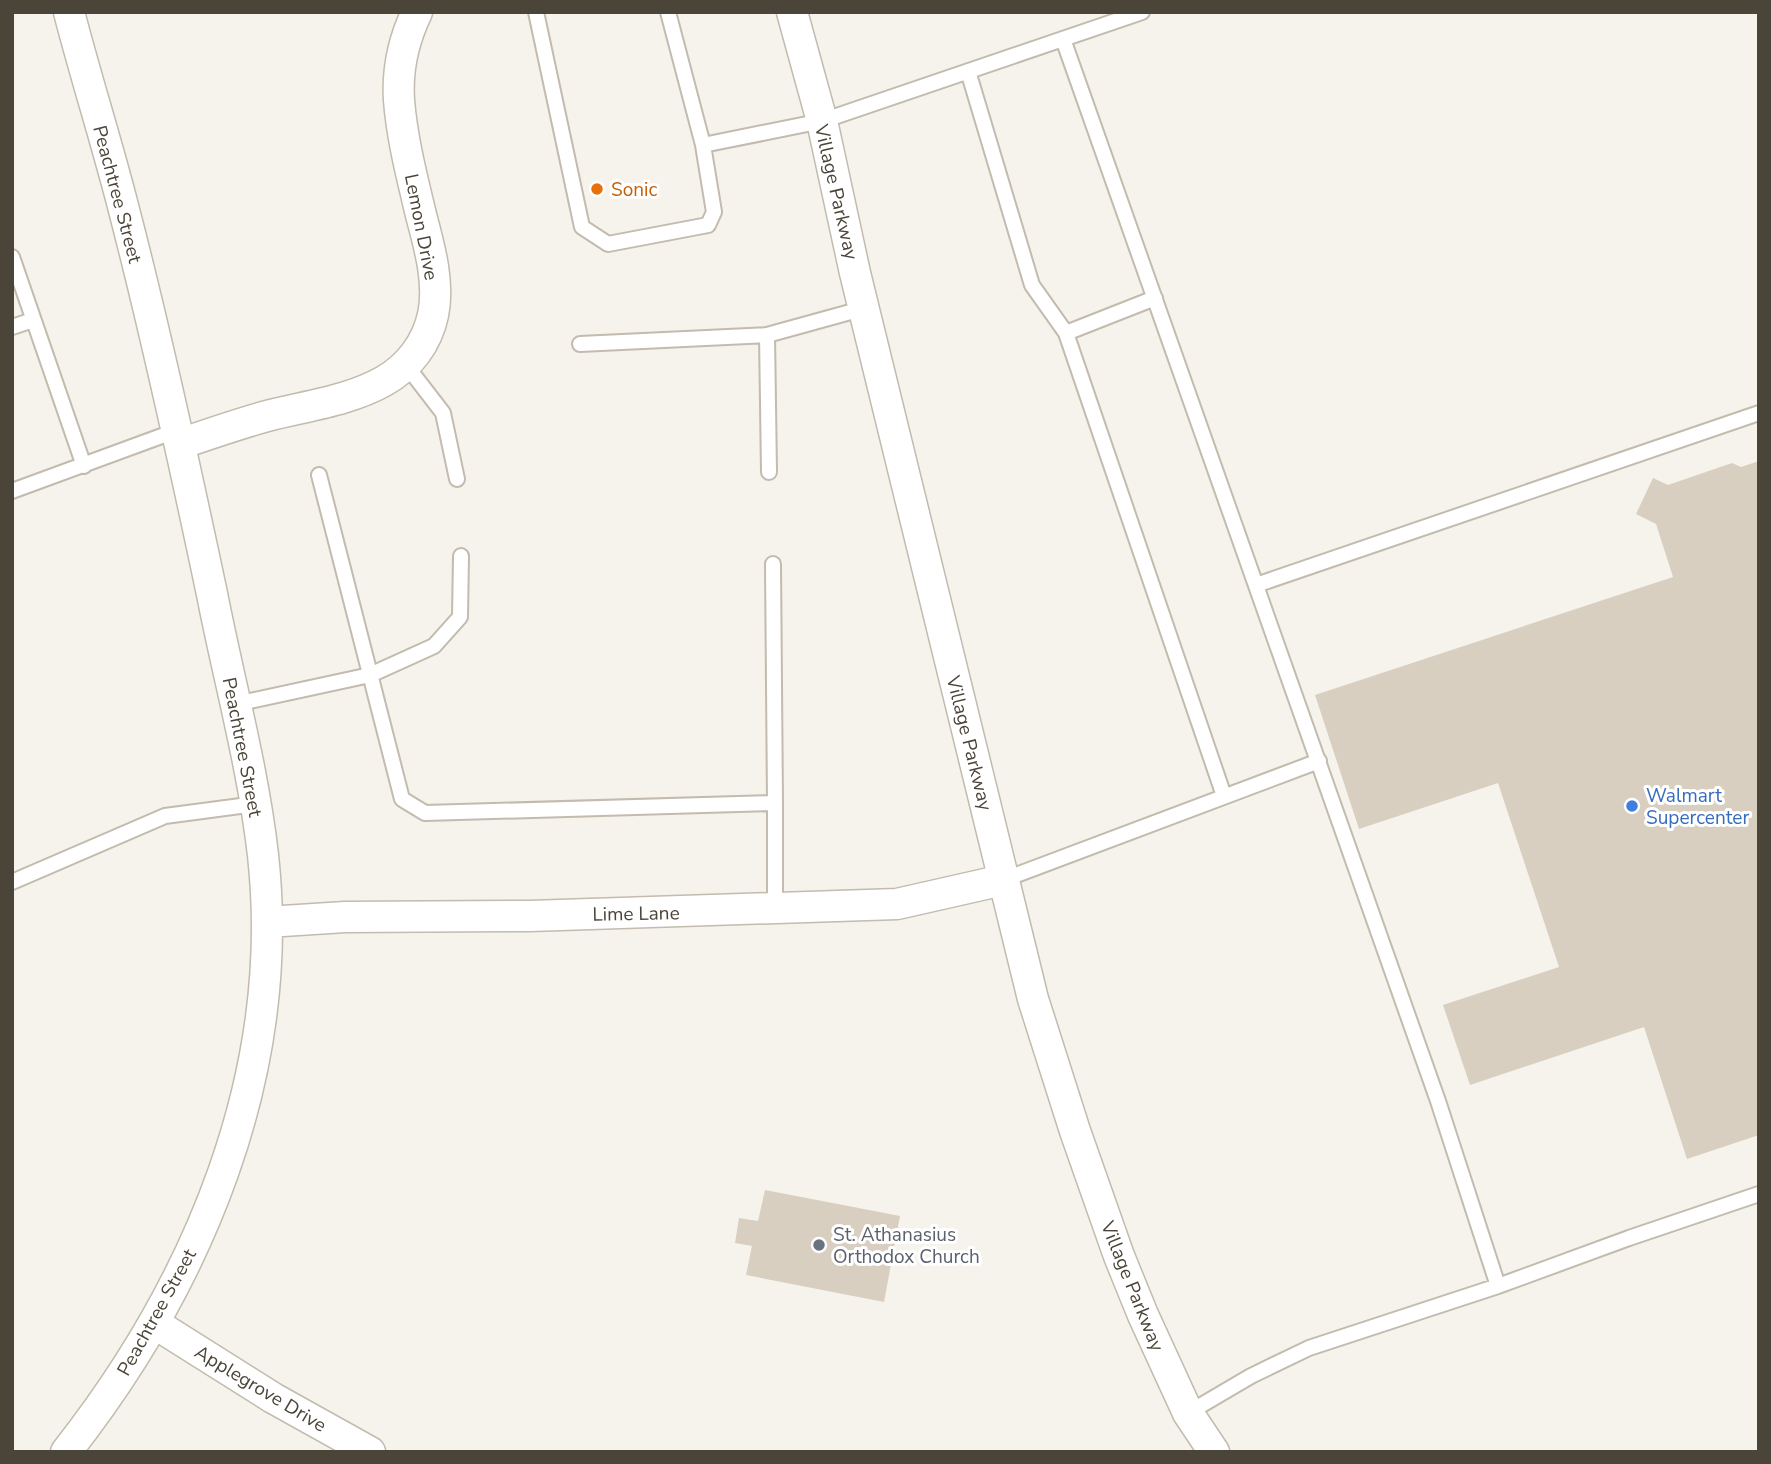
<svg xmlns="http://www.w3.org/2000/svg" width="1771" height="1464" font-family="'Nunito Sans',sans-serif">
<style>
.building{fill:#d8cfc1}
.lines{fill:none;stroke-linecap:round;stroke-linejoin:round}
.service-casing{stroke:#c2bbae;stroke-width:18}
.minor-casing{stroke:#c2bbae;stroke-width:33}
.service{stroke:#fff;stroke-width:14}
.minor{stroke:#fff;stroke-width:30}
.food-dot{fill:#e8710a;stroke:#fff;stroke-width:2.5}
.shop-dot{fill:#3f7fe0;stroke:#fff;stroke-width:2.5}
.worship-dot{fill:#6b7280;stroke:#fff;stroke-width:2.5}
.labels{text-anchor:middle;stroke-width:6;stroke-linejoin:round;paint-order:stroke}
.food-label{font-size:19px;fill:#c56008;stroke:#fff;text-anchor:start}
.street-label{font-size:19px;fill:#4b4439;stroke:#fff}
.shop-label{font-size:19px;fill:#366cbe;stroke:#fff;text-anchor:start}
.worship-label{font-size:19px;fill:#5b616d;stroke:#fff;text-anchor:start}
</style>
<rect width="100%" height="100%" fill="#f6f3ec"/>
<path class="building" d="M 1759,461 L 1759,1135 L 1687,1159 L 1644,1027 L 1470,1085 L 1443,1005 L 1559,967 L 1498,783 L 1359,829 L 1315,695 L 1673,577 L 1656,524 L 1636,514 L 1653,478 L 1668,485 L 1732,463 L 1741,467 Z
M 765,1190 L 900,1216 L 884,1302 L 746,1275 L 752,1246 L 735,1243 L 739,1218 L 758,1221 Z"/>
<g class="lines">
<g class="service-casing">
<path id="service" d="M 536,12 L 582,227 L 608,244 L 708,225 L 714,212 L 703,145
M 668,12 L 703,145 L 822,121 L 1142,12
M 1063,39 L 1438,1101 L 1498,1286
M 968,71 L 1032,285 L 1066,333
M 12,257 L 84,466
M 1155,298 L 1066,333 L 1224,796
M 12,327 L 33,320
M 767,335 L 769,472
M 580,344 L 767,335 L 865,308
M 406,365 L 443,413 L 457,479
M 319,475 L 402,799 L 425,813 L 775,803 L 775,909
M 12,491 L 178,430
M 773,564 L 775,803
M 1256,585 L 1759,413
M 236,704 L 370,675 L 434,646 L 460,617 L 461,556
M 1003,880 L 1319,761
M 12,882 L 165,816 L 256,804
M 1188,1413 L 1251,1376 L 1309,1348 L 1498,1286 L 1629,1238 L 1759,1194"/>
</g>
<g class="minor-casing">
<path id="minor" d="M 792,12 L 822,121 L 855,273 L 1033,999 L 1075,1131 L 1119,1256 L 1143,1315 L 1188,1413 L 1214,1452
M 180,444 C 209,434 238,424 267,416 C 305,406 349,401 384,381 C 409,367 427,343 433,315 C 440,283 429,245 421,215 C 412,177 402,139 399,100 C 397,69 404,39 417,12
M 267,922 L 345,917 L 530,916 L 897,904 L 1003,880
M 154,1323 L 273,1398 L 370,1452
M 66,1452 C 199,1283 287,1073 263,855 C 253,767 229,681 212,594 C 185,466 157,337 124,210 C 107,143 86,78 69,12"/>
</g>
<use href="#service" class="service"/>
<use href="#minor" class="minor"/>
</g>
<circle class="food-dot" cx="597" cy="189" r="7"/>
<circle class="shop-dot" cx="1632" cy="806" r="7"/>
<circle class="worship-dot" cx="819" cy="1245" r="7"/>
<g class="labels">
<g class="food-label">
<text x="611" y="196">Sonic</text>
</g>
<g class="street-label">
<text transform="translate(837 192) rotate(77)" y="7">Village Parkway</text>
<text transform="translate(118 194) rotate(75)" y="7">Peachtree Street</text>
<text transform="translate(422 227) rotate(79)" y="7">Lemon Drive</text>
<text transform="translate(970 743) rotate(76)" y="7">Village Parkway</text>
<text transform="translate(243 747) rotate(79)" y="7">Peachtree Street</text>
<text transform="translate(636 913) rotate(-1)" y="7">Lime Lane</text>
<text transform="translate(1133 1286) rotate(68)" y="7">Village Parkway</text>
<text transform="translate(156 1312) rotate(-61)" y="7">Peachtree Street</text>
<text transform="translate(261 1388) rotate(31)" y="7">Applegrove Drive</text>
</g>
<g class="shop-label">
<text x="1646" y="802">Walmart<tspan x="1646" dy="22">Supercenter</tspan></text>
</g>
<g class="worship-label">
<text x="833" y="1241">St. Athanasius<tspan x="833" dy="22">Orthodox Church</tspan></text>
</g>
</g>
<rect width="1771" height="1464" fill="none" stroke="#4b4439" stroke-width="28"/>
</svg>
